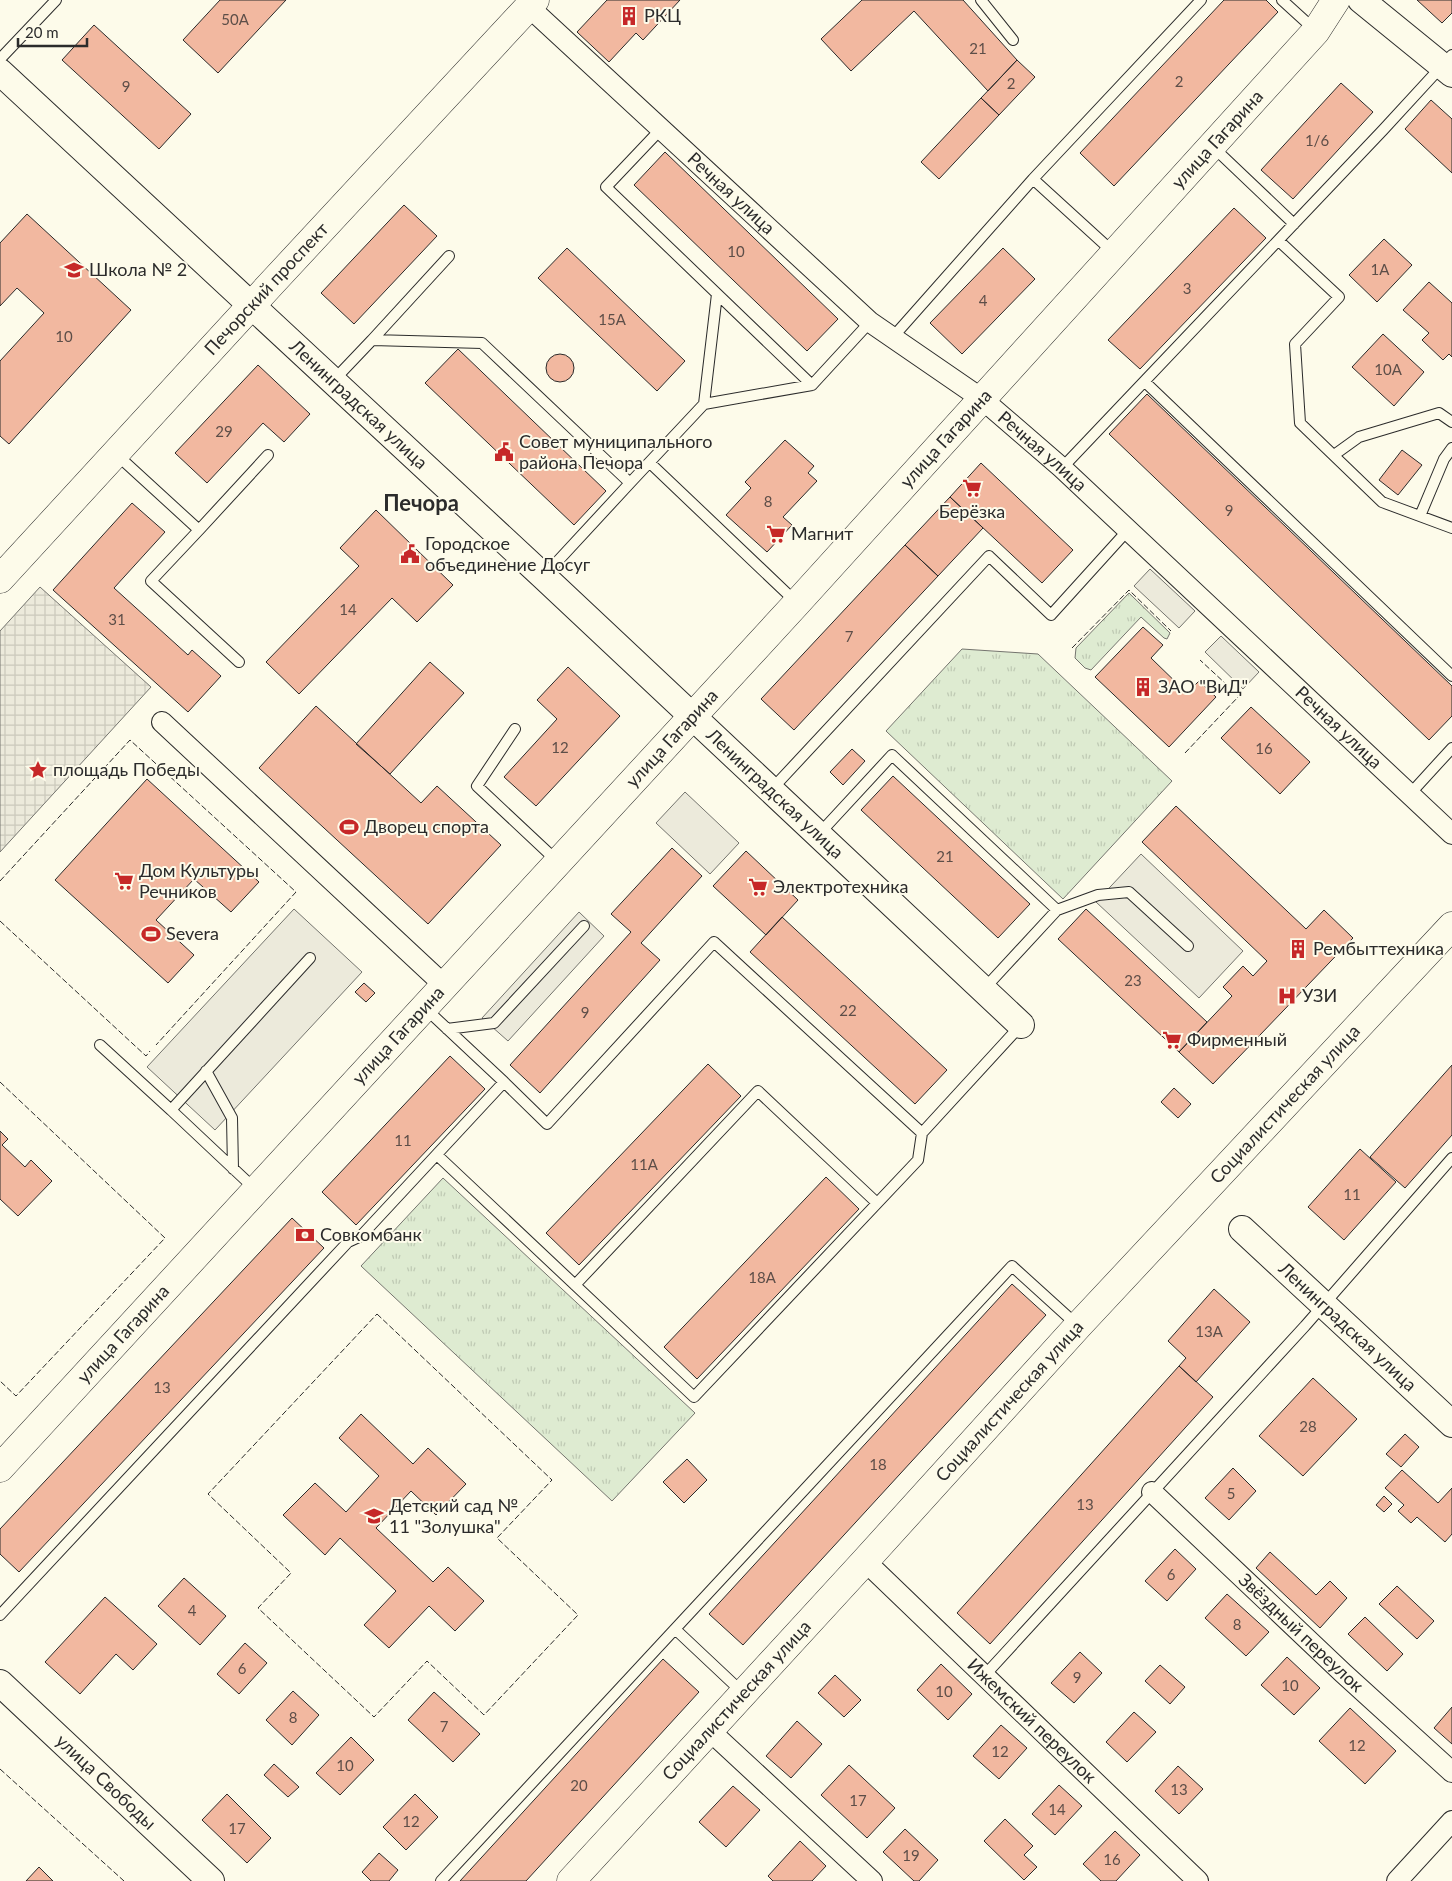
<svg xmlns="http://www.w3.org/2000/svg" width="1452" height="1881" font-family="Lato,sans-serif">
<style>
.grass{fill:url(#grass-tufts);stroke:#74746e}
.parking{fill:#eceadb;stroke:#74746e}
.plaza{fill:url(#plaza-grid);stroke:#74746e}
.building{fill:#f2b8a0;stroke:#2b2b2b}
.lines{fill:none;stroke-linecap:round;stroke-linejoin:round}
.service-casing{stroke:#2b2b2b;stroke-width:12}
.minor-casing{stroke:#2b2b2b;stroke-width:22}
.tertiary-casing{stroke:#2b2b2b;stroke-width:28}
.secondary-casing{stroke:#2b2b2b;stroke-width:29}
.service{stroke:#fdfbea;stroke-width:10}
.minor{stroke:#fdfbea;stroke-width:20}
.tertiary{stroke:#fdfbea;stroke-width:26}
.secondary{stroke:#fdfbea;stroke-width:28}
.fence{stroke:#2b2b2b;stroke-width:1;stroke-dasharray:6 2.5;stroke-linecap:butt}
.labels{text-anchor:middle;stroke-width:4;stroke-linejoin:round;paint-order:stroke}
.number-label{font-size:15px;fill:#5d4e48}
.poi-label{font-size:18px;fill:#2b2b2b;stroke:#fdfbea;text-anchor:start}
.street-label{font-size:18px;fill:#2b2b2b;stroke:#fdfbea}
.district-label{font-size:22px;font-weight:bold;fill:#2b2b2b;stroke:#fdfbea}
</style>
<defs>
<pattern id="grass-tufts" width="24" height="20" patternUnits="userSpaceOnUse" patternTransform="scale(1.25)"><rect width="24" height="20" fill="#deebd1"/><path d="M3 7l-1-3M5 7V3M7 7l1-3M15 17l-1-3M17 17v-4M19 17l1-3" fill="none" stroke="#bfcab4"/></pattern>
<pattern id="plaza-grid" width="8" height="8" patternUnits="userSpaceOnUse" patternTransform="scale(1.25)"><rect width="8" height="8" fill="#eceadb"/><path d="M0 4h8M4 0v8" fill="none" stroke="#cbc9bc"/></pattern>
</defs>
<rect width="100%" height="100%" fill="#fdfbea"/>
<path class="grass" d="M 1129,593 L 1170,633 L 1167,639 L 1164,638 L 1141,617 L 1091,670 L 1085,668 L 1075,658 L 1076,648 Z
M 962,649 L 1038,654 L 1172,781 L 1063,899 L 886,731 Z
M 443,1178 L 695,1413 L 612,1501 L 361,1266 Z"/>
<path class="parking" d="M 1150,569 L 1195,611 L 1179,628 L 1134,586 Z
M 1221,636 L 1259,672 L 1243,689 L 1205,652 Z
M 685,792 L 739,843 L 710,874 L 656,823 Z
M 1141,854 L 1243,951 L 1199,998 L 1096,902 Z
M 294,909 L 362,972 L 215,1130 L 147,1067 Z
M 579,912 L 604,936 L 508,1041 L 482,1018 Z"/>
<path class="plaza" d="M 40,587 L 151,687 L 0,852 L 0,631 Z"/>
<path class="building" d="M 220,0 L 286,0 L 218,73 L 183,40 Z
M 607,0 L 680,0 L 643,40 L 636,33 L 609,62 L 577,32 Z
M 862,0 L 963,0 L 1017,60 L 988,91 L 914,11 L 851,71 L 821,39 Z
M 1224,0 L 1266,0 L 1278,12 L 1114,186 L 1080,153 Z
M 1417,0 L 1452,0 L 1452,13 L 1442,23 Z
M 94,25 L 191,114 L 159,149 L 62,60 Z
M 1017,60 L 1035,77 L 999,115 L 981,98 Z
M 1341,83 L 1373,112 L 1293,199 L 1261,170 Z
M 981,98 L 999,115 L 939,179 L 921,162 Z
M 1431,100 L 1452,119 L 1452,173 L 1405,129 Z
M 665,152 L 838,319 L 807,351 L 634,185 Z
M 404,205 L 437,236 L 354,324 L 321,293 Z
M 1234,208 L 1266,238 L 1140,369 L 1108,340 Z
M 27,214 L 131,310 L 9,444 L 0,436 L 0,361 L 44,313 L 17,288 L 0,306 L 0,243 Z
M 1384,239 L 1412,265 L 1377,302 L 1349,275 Z
M 567,248 L 685,361 L 657,391 L 538,278 Z
M 1003,248 L 1035,279 L 962,354 L 930,323 Z
M 1429,282 L 1452,303 L 1452,357 L 1449,354 L 1443,360 L 1422,340 L 1429,333 L 1403,310 Z
M 1383,334 L 1424,372 L 1394,406 L 1352,367 Z
M 458,349 L 606,491 L 574,525 L 425,383 Z
M546 368a14 14 0 1 1 28 0a14 14 0 1 1-28 0Z
M 258,365 L 310,414 L 284,442 L 263,423 L 207,483 L 175,453 Z
M 1147,394 L 1452,686 L 1452,716 L 1429,740 L 1109,434 Z
M 785,440 L 814,466 L 808,473 L 817,481 L 783,517 L 792,525 L 767,552 L 726,515 L 751,488 L 745,482 Z
M 1402,450 L 1422,465 L 1398,495 L 1379,480 Z
M 981,463 L 1073,550 L 1042,583 L 950,497 Z
M 950,497 L 983,528 L 938,576 L 905,545 Z
M 132,503 L 165,532 L 114,588 L 188,655 L 192,650 L 221,676 L 188,712 L 53,590 Z
M 376,510 L 453,585 L 417,622 L 392,598 L 299,694 L 266,662 L 359,566 L 340,548 Z
M 905,545 L 938,576 L 794,730 L 761,699 Z
M 1143,627 L 1163,645 L 1151,658 L 1187,693 L 1199,681 L 1216,697 L 1169,747 L 1095,677 Z
M 430,662 L 464,693 L 390,774 L 356,744 Z
M 568,667 L 620,716 L 536,806 L 504,777 L 557,719 L 537,700 Z
M 316,706 L 421,803 L 437,786 L 501,845 L 428,924 L 259,768 Z
M 1251,707 L 1310,762 L 1280,794 L 1221,738 Z
M 852,749 L 865,761 L 843,785 L 830,772 Z
M 893,776 L 1030,904 L 998,938 L 861,810 Z
M 147,779 L 259,882 L 231,912 L 194,879 L 156,920 L 194,955 L 168,983 L 55,880 Z
M 1176,806 L 1306,929 L 1324,910 L 1353,938 L 1213,1084 L 1179,1052 L 1232,996 L 1223,987 L 1243,966 L 1253,976 L 1267,961 L 1142,842 Z
M 672,848 L 702,876 L 641,943 L 660,960 L 540,1093 L 510,1065 L 631,932 L 611,914 Z
M 746,851 L 798,900 L 766,935 L 713,886 Z
M 1086,909 L 1207,1022 L 1179,1052 L 1058,939 Z
M 782,917 L 947,1070 L 915,1104 L 750,952 Z
M 364,983 L 375,993 L 366,1002 L 355,992 Z
M 450,1056 L 485,1089 L 356,1225 L 322,1192 Z
M 708,1064 L 741,1096 L 579,1265 L 546,1233 Z
M 1452,1065 L 1452,1135 L 1405,1188 L 1370,1157 Z
M 1174,1088 L 1191,1104 L 1178,1118 L 1161,1102 Z
M 0,1131 L 8,1139 L 2,1145 L 25,1167 L 31,1160 L 52,1181 L 18,1216 L 0,1199 Z
M 1360,1149 L 1396,1182 L 1344,1240 L 1308,1207 Z
M 826,1177 L 859,1209 L 697,1379 L 664,1347 Z
M 292,1218 L 324,1248 L 19,1572 L 0,1554 L 0,1529 Z
M 1012,1284 L 1046,1315 L 743,1645 L 709,1614 Z
M 1214,1289 L 1250,1322 L 1196,1382 L 1179,1366 L 1186,1358 L 1168,1341 Z
M 1179,1366 L 1213,1397 L 990,1644 L 957,1613 Z
M 1313,1378 L 1357,1419 L 1303,1476 L 1259,1436 Z
M 361,1414 L 413,1464 L 428,1448 L 466,1484 L 436,1515 L 411,1491 L 376,1528 L 433,1582 L 448,1567 L 484,1601 L 455,1631 L 429,1606 L 389,1648 L 364,1625 L 396,1591 L 340,1538 L 325,1555 L 283,1515 L 315,1483 L 346,1512 L 379,1476 L 339,1438 Z
M 1405,1434 L 1419,1447 L 1401,1467 L 1386,1454 Z
M 687,1459 L 707,1480 L 684,1503 L 663,1482 Z
M 1233,1468 L 1256,1491 L 1229,1520 L 1205,1498 Z
M 1402,1470 L 1438,1503 L 1452,1488 L 1452,1534 L 1445,1542 L 1417,1517 L 1411,1523 L 1398,1511 L 1404,1505 L 1385,1488 Z
M 1384,1496 L 1392,1504 L 1384,1512 L 1376,1505 Z
M 1175,1549 L 1196,1569 L 1167,1601 L 1145,1581 Z
M 1270,1552 L 1316,1595 L 1330,1581 L 1347,1598 L 1320,1628 L 1256,1568 Z
M 184,1578 L 226,1616 L 200,1645 L 158,1606 Z
M 1397,1586 L 1434,1621 L 1417,1639 L 1379,1604 Z
M 1227,1594 L 1269,1632 L 1246,1656 L 1205,1618 Z
M 105,1597 L 157,1644 L 133,1670 L 116,1654 L 80,1694 L 45,1662 Z
M 1365,1617 L 1403,1654 L 1387,1671 L 1348,1634 Z
M 245,1643 L 267,1663 L 239,1694 L 217,1674 Z
M 1080,1652 L 1102,1673 L 1074,1703 L 1051,1683 Z
M 1287,1657 L 1320,1688 L 1294,1715 L 1261,1685 Z
M 663,1659 L 699,1692 L 526,1881 L 460,1881 Z
M 941,1664 L 972,1694 L 948,1720 L 917,1690 Z
M 1160,1665 L 1185,1687 L 1170,1704 L 1145,1681 Z
M 835,1675 L 861,1700 L 844,1717 L 818,1693 Z
M 293,1691 L 319,1715 L 292,1745 L 266,1720 Z
M 434,1692 L 480,1734 L 453,1762 L 408,1720 Z
M 1452,1707 L 1452,1744 L 1434,1728 Z
M 1350,1708 L 1396,1751 L 1365,1784 L 1319,1741 Z
M 1134,1712 L 1156,1732 L 1127,1762 L 1106,1742 Z
M 797,1721 L 822,1744 L 791,1778 L 766,1756 Z
M 1001,1725 L 1027,1748 L 999,1779 L 973,1756 Z
M 351,1737 L 374,1760 L 340,1795 L 316,1773 Z
M 274,1764 L 299,1787 L 288,1797 L 264,1775 Z
M 849,1765 L 895,1808 L 867,1838 L 821,1795 Z
M 1178,1766 L 1203,1789 L 1179,1814 L 1155,1791 Z
M 1059,1785 L 1082,1806 L 1055,1835 L 1032,1814 Z
M 733,1786 L 760,1810 L 726,1847 L 699,1822 Z
M 227,1794 L 271,1838 L 247,1863 L 202,1820 Z
M 415,1794 L 438,1817 L 406,1850 L 383,1827 Z
M 1005,1819 L 1033,1846 L 1024,1855 L 1037,1867 L 1024,1880 L 984,1841 Z
M 905,1829 L 938,1860 L 919,1881 L 914,1881 L 883,1852 Z
M 1115,1831 L 1140,1855 L 1116,1881 L 1101,1881 L 1083,1864 Z
M 800,1841 L 826,1866 L 812,1881 L 773,1881 L 768,1876 Z
M 379,1853 L 398,1870 L 389,1881 L 371,1881 L 362,1872 Z
M 39,1867 L 53,1881 L 26,1881 Z"/>
<g class="lines">
<g class="service-casing">
<path id="service" d="M 981,0 L 1013,40
M 1282,0 L 1316,31
M 0,59 L 56,0
M 661,129 L 606,187 L 812,385
M 1212,146 L 1294,224
M 1033,179 L 1113,252
M 1279,241 L 1339,297 L 1295,344 L 1300,423 L 1382,502 L 1452,528
M 893,337 L 1033,179 L 1201,0
M 372,340 L 449,256
M 333,381 L 372,340 L 482,343 L 630,483 L 544,576
M 1145,382 L 1452,676
M 704,404 L 717,294
M 116,454 L 199,530 L 151,581 L 239,662
M 1334,455 L 1359,437 L 1439,413 L 1452,422
M 650,463 L 796,602
M 1062,468 L 1383,130 L 1452,55
M 630,483 L 704,404 L 812,385 L 870,322
M 1420,516 L 1444,459 L 1452,448
M 199,530 L 268,455
M 515,729 L 477,786 L 557,861
M 772,789 L 989,556 L 1051,615 L 1128,530
M 1410,794 L 1452,748
M 819,834 L 892,755 L 1057,910
M 984,989 L 1057,910 L 1098,895 L 1129,892 L 1188,946
M 447,1029 L 494,1023 L 584,926
M 100,1045 L 171,1110
M 206,1071 L 232,1118 L 233,1169
M 504,1082 L 547,1124 L 714,942 L 922,1133 L 1021,1025
M 437,1155 L 694,1397 L 918,1160 L 922,1133
M 255,1189 L 171,1110 L 310,958
M 575,1285 L 758,1091 L 877,1203
M 0,1615 L 348,1242 L 361,1236 L 504,1082 L 426,1009
M 675,1629 L 742,1692
M 985,1675 L 1305,1326 L 1452,1158
M 441,1881 L 1012,1266 L 1077,1325"/>
</g>
<g class="minor-casing">
<g id="minor">
<path id="s1" d="M 529,7 L 870,322 L 982,399 L 1062,468 L 1452,834"/>
<path d="M 162,722 L 444,985"/>
<path id="s2" d="M 1152,1492 L 1343,1673 L 1452,1772"/>
<path id="s3" d="M 865,1561 L 1198,1881"/>
<path d="M 709,1730 L 872,1881"/>
<path d="M 1397,1881 L 1452,1821"/>
</g>
</g>
<g class="tertiary-casing">
<g id="tertiary">
<path d="M 1361,0 L 1452,74"/>
<path id="s4" d="M 0,72 L 544,577 L 1021,1025"/>
<path id="s5" d="M 1242,1229 L 1452,1424"/>
<path id="s6" d="M 0,1683 L 211,1881"/>
</g>
</g>
<g class="secondary-casing">
<g id="secondary">
<path id="s7" d="M 0,579 L 271,284 L 535,0"/>
<path id="s8" d="M 0,1468 L 797,603 L 1316,31 L 1336,0"/>
<path id="s9" d="M 571,1881 L 865,1561 L 1078,1326 L 1452,926"/>
</g>
</g>
<use href="#service" class="service"/>
<use href="#minor" class="minor"/>
<use href="#tertiary" class="tertiary"/>
<use href="#secondary" class="secondary"/>
<path class="fence" d="M 1072,648 L 1129,590 L 1171,631
M 1185,753 L 1239,696 L 1200,660
M 0,881 L 130,740 L 296,892 L 156,1045
M 0,921 L 146,1056 L 150,1051
M 0,1082 L 165,1238 L 16,1396 L 0,1381
M 377,1314 L 552,1480 L 497,1538 L 578,1615 L 484,1715 L 427,1661 L 374,1717 L 258,1608 L 291,1573 L 208,1494 Z
M 0,1769 L 124,1881"/>
</g>
<defs>
<g id="building-bare" transform="scale(1.5)"><path d="M-4-6H4V6H1V3H-1V6H-4ZM-2.5-4.3h1.7v1.8h-1.7ZM.8-4.3h1.7v1.8H.8ZM-2.5-1h1.7V.8h-1.7ZM.8-1h1.7V.8H.8Z" fill="#c62828" stroke="#fdfbea" stroke-width="2.5" paint-order="stroke"/></g>
<g id="school-bare" transform="scale(1.5)"><path d="M0-5L7-2L0 1L-7-2ZM-4 1L0 2.5L4 1V4Q0 6-4 4Z" fill="#c62828" stroke="#fdfbea" stroke-width="2.5" paint-order="stroke"/></g>
<g id="civic-bare" transform="scale(1.5)"><path d="M-.6-6.5H3V-4.5H.6V-3L4-1V1h2V6H-6V1h2V-1L-.6-3ZM-1.2 2.5V6h2.4V2.5Z" fill="#c62828" stroke="#fdfbea" stroke-width="2.5" paint-order="stroke"/></g>
<g id="supermarket-bare" transform="scale(1.5)"><path d="M-6-5.5h2.5l.6 2H6L4.5 2H-2.5L-4.4-4H-6ZM-1.5 3.2a1.3 1.3 0 1 0 .1 0ZM3 3.2a1.3 1.3 0 1 0 .1 0Z" fill="#c62828" stroke="#fdfbea" stroke-width="2.5" paint-order="stroke"/></g>
<g id="sight-bare" transform="scale(1.5)"><path d="M0-6L1.8-2.2L6-1.7L2.9 1.2L3.7 5.4L0 3.3L-3.7 5.4L-2.9 1.2L-6-1.7L-1.8-2.2Z" fill="#c62828" stroke="#fdfbea" stroke-width="2.5" paint-order="stroke"/></g>
<g id="stadium-bare" transform="scale(1.5)"><path d="M0-5a6.5 5 0 1 0 0 10a6.5 5 0 1 0 0-10ZM-3.5-1.8h7v3.6h-7Z" fill="#c62828" stroke="#fdfbea" stroke-width="2.5" paint-order="stroke"/></g>
<g id="hospital-bare" transform="scale(1.5)"><path d="M-5-5h3v3.5h4V-5h3V5h-3V1.5h-4V5h-3Z" fill="#c62828" stroke="#fdfbea" stroke-width="2.5" paint-order="stroke"/></g>
<g id="bank-bare" transform="scale(1.5)"><path d="M-6-4H6V4H-6ZM0-2.3a2.3 2.3 0 1 0 0 4.6a2.3 2.3 0 1 0 0-4.6Z" fill="#c62828" stroke="#fdfbea" stroke-width="2.5" paint-order="stroke"/></g>
</defs>
<g fill-rule="evenodd">
<use href="#building-bare" x="629" y="16"/>
<use href="#school-bare" x="74" y="270"/>
<use href="#civic-bare" x="504" y="452"/>
<use href="#supermarket-bare" x="972" y="488"/>
<use href="#supermarket-bare" x="776" y="534"/>
<use href="#civic-bare" x="410" y="554"/>
<use href="#building-bare" x="1143" y="687"/>
<use href="#sight-bare" x="38" y="770"/>
<use href="#stadium-bare" x="349" y="827"/>
<use href="#supermarket-bare" x="124" y="881"/>
<use href="#supermarket-bare" x="758" y="887"/>
<use href="#stadium-bare" x="151" y="934"/>
<use href="#building-bare" x="1298" y="949"/>
<use href="#hospital-bare" x="1287" y="996"/>
<use href="#supermarket-bare" x="1172" y="1040"/>
<use href="#bank-bare" x="305" y="1235"/>
<use href="#school-bare" x="374" y="1516"/>
</g>
<g class="labels">
<g class="number-label">
<text x="235" y="25">50А</text>
<text x="978" y="54">21</text>
<text x="1179" y="87">2</text>
<text x="1011" y="89">2</text>
<text x="126" y="92">9</text>
<text x="1317" y="146">1/6</text>
<text x="736" y="257">10</text>
<text x="1380" y="275">1А</text>
<text x="1187" y="294">3</text>
<text x="983" y="306">4</text>
<text x="612" y="325">15А</text>
<text x="64" y="342">10</text>
<text x="1388" y="375">10А</text>
<text x="224" y="437">29</text>
<text x="768" y="507">8</text>
<text x="1229" y="516">9</text>
<text x="348" y="615">14</text>
<text x="117" y="625">31</text>
<text x="849" y="642">7</text>
<text x="560" y="753">12</text>
<text x="1264" y="754">16</text>
<text x="945" y="862">21</text>
<text x="1133" y="986">23</text>
<text x="848" y="1016">22</text>
<text x="585" y="1018">9</text>
<text x="403" y="1146">11</text>
<text x="644" y="1170">11А</text>
<text x="1352" y="1200">11</text>
<text x="762" y="1283">18А</text>
<text x="1209" y="1337">13А</text>
<text x="162" y="1393">13</text>
<text x="1308" y="1432">28</text>
<text x="878" y="1470">18</text>
<text x="1231" y="1499">5</text>
<text x="1085" y="1510">13</text>
<text x="1171" y="1580">6</text>
<text x="192" y="1616">4</text>
<text x="1237" y="1630">8</text>
<text x="242" y="1674">6</text>
<text x="1077" y="1683">9</text>
<text x="1290" y="1691">10</text>
<text x="944" y="1697">10</text>
<text x="293" y="1723">8</text>
<text x="444" y="1732">7</text>
<text x="1357" y="1751">12</text>
<text x="1000" y="1757">12</text>
<text x="345" y="1771">10</text>
<text x="579" y="1791">20</text>
<text x="1179" y="1795">13</text>
<text x="858" y="1806">17</text>
<text x="1057" y="1815">14</text>
<text x="411" y="1827">12</text>
<text x="237" y="1834">17</text>
<text x="911" y="1861">19</text>
<text x="1112" y="1865">16</text>
</g>
<g class="poi-label">
<text x="644" y="22">РКЦ</text>
<text x="89" y="276">Школа № 2</text>
<text x="519" y="448">Совет муниципального<tspan x="519" dy="21">района Печора</tspan></text>
<text x="972" y="518" text-anchor="middle">Берёзка</text>
<text x="791" y="540">Магнит</text>
<text x="425" y="550">Городское<tspan x="425" dy="21">объединение Досуг</tspan></text>
<text x="1158" y="693">ЗАО "ВиД"</text>
<text x="53" y="776">площадь Победы</text>
<text x="364" y="833">Дворец спорта</text>
<text x="139" y="877">Дом Культуры<tspan x="139" dy="21">Речников</tspan></text>
<text x="773" y="893">Электротехника</text>
<text x="166" y="940">Severa</text>
<text x="1313" y="955">Рембыттехника</text>
<text x="1302" y="1002">УЗИ</text>
<text x="1187" y="1046">Фирменный</text>
<text x="320" y="1241">Совкомбанк</text>
<text x="389" y="1512">Детский сад №<tspan x="389" dy="21">11 "Золушка"</tspan></text>
</g>
<g class="street-label">
<text dy="6" stroke="none"><textPath href="#s8" startOffset="1802">улица Гагарина</textPath></text>
<text dy="6" stroke="none"><textPath href="#s1" startOffset="275">Речная улица</textPath></text>
<text dy="6" stroke="none"><textPath href="#s7" startOffset="394">Печорский проспект</textPath></text>
<text dy="6" stroke="none"><textPath href="#s4" startOffset="489">Ленинградская улица</textPath></text>
<text dy="6" stroke="none"><textPath href="#s8" startOffset="1398">улица Гагарина</textPath></text>
<text dy="6" stroke="none"><textPath href="#s1" startOffset="680">Речная улица</textPath></text>
<text dy="6" stroke="none"><textPath href="#s1" startOffset="1085">Речная улица</textPath></text>
<text dy="6" stroke="none"><textPath href="#s8" startOffset="992">улица Гагарина</textPath></text>
<text dy="6" stroke="none"><textPath href="#s4" startOffset="1059">Ленинградская улица</textPath></text>
<text dy="6" stroke="none"><textPath href="#s8" startOffset="588">улица Гагарина</textPath></text>
<text dy="6" stroke="none"><textPath href="#s9" startOffset="1055">Социалистическая улица</textPath></text>
<text dy="6" stroke="none"><textPath href="#s5" startOffset="144">Ленинградская улица</textPath></text>
<text dy="6" stroke="none"><textPath href="#s8" startOffset="182">улица Гагарина</textPath></text>
<text dy="6" stroke="none"><textPath href="#s9" startOffset="650">Социалистическая улица</textPath></text>
<text dy="6" stroke="none"><textPath href="#s2" startOffset="205">Звёздный переулок</textPath></text>
<text dy="6" stroke="none"><textPath href="#s9" startOffset="245">Социалистическая улица</textPath></text>
<text dy="6" stroke="none"><textPath href="#s3" startOffset="231">Ижемский переулок</textPath></text>
<text dy="6" stroke="none"><textPath href="#s6" startOffset="145">улица Свободы</textPath></text>
</g>
<g class="district-label">
<text x="421" y="511">Печора</text>
</g>
</g>
<path d="M18 38v8h69v-8" fill="none" stroke="#2b2b2b" stroke-width="2.5"/>
<text x="25" y="38" font-size="15" fill="#2b2b2b" stroke="#fdfbea" stroke-width="4" paint-order="stroke">20 m</text>
</svg>
